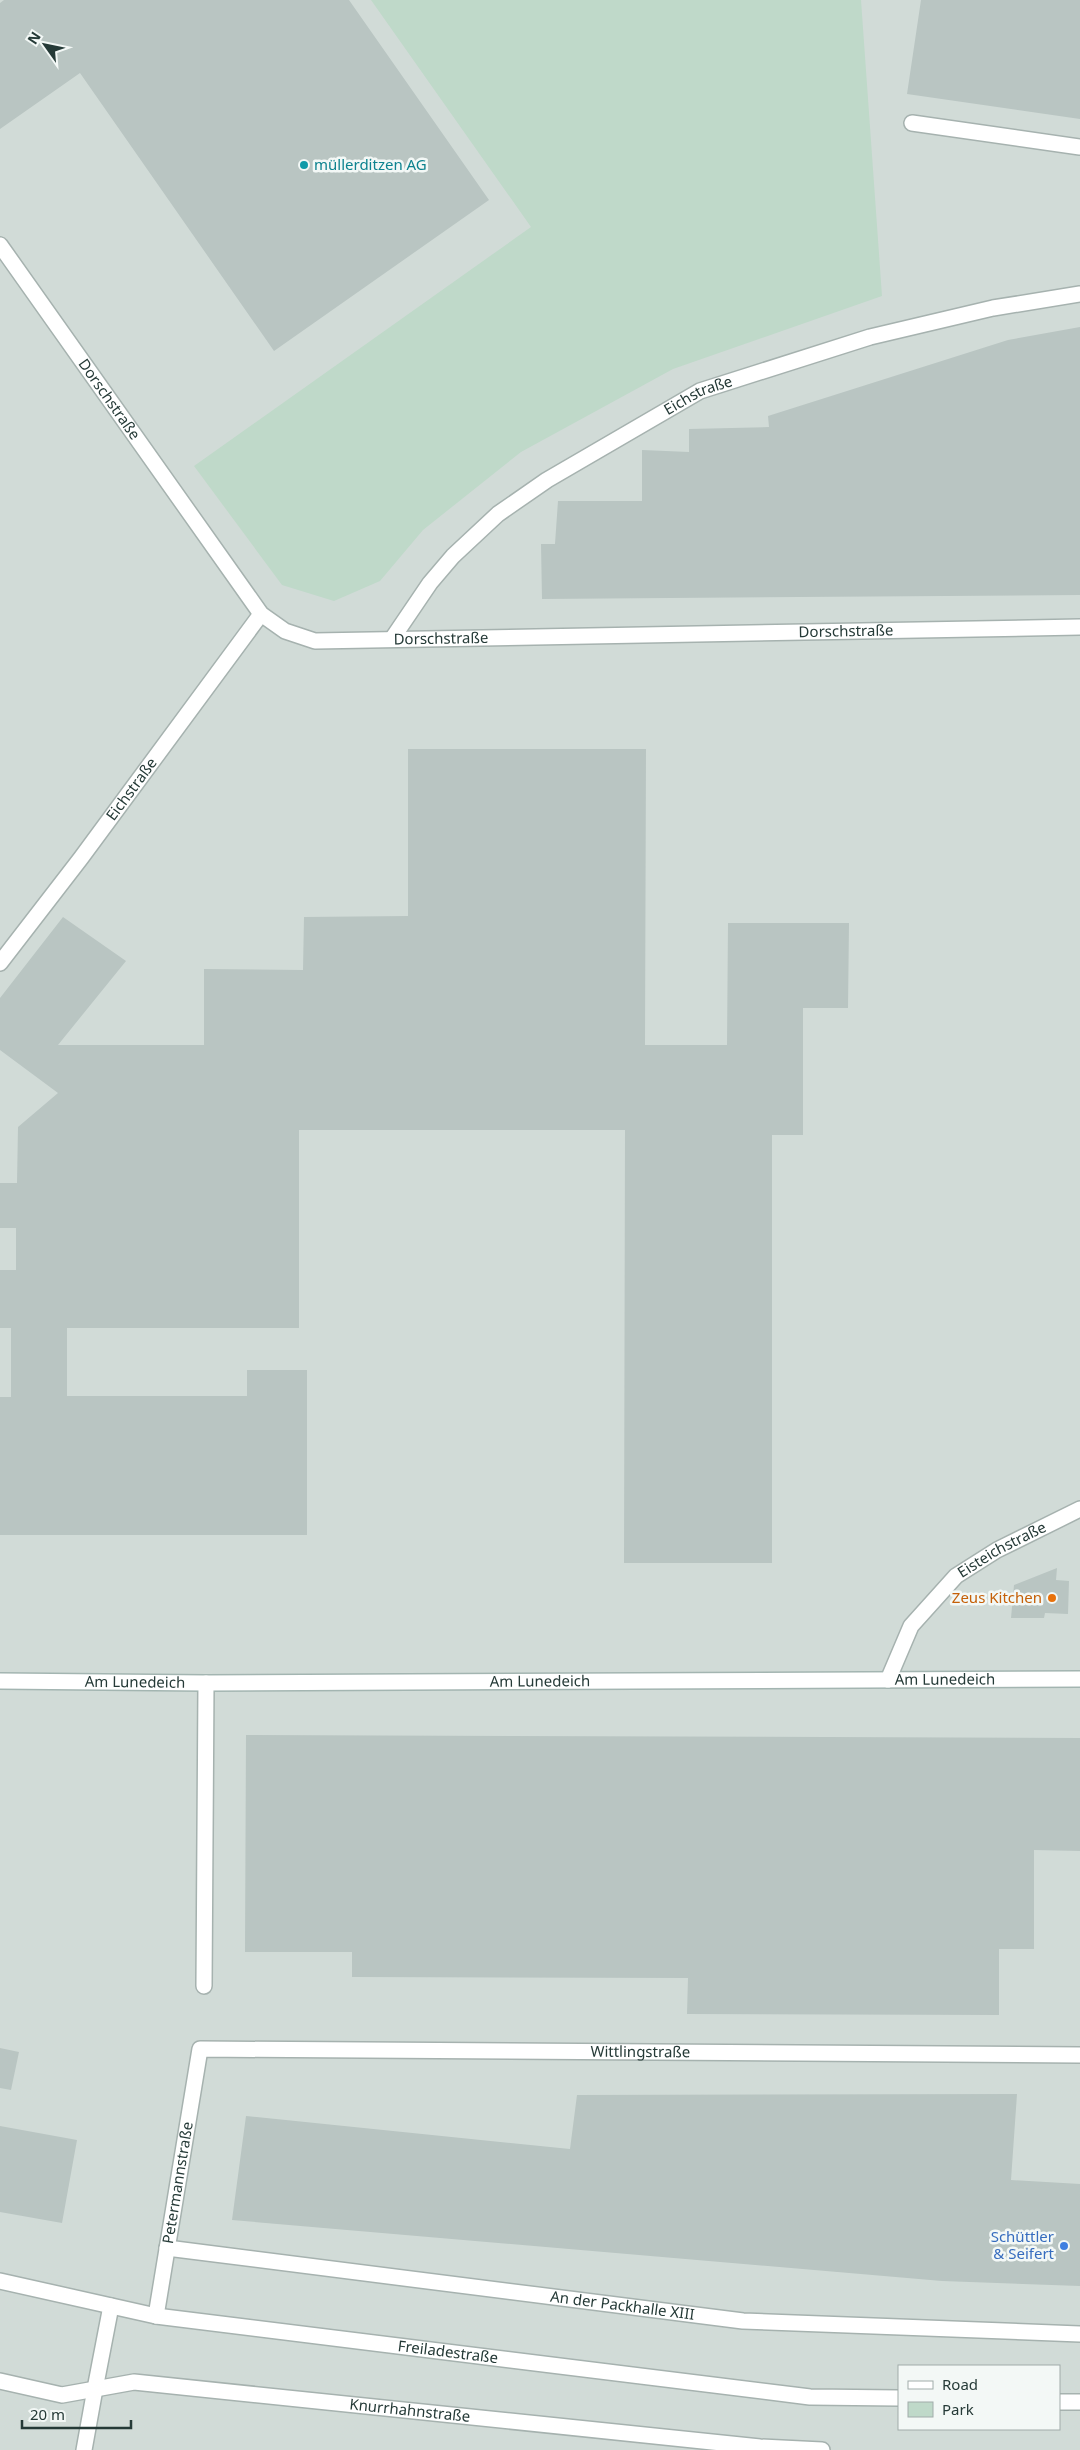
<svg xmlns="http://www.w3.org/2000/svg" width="1080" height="2450" font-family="'Noto Sans',sans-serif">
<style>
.built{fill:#d1dbd7;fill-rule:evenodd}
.green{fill:#bfd9c9}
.building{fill:#b9c5c2}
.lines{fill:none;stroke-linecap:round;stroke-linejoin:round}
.lane-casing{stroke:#a6b2af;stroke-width:18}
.street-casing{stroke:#a6b2af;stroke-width:18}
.secondary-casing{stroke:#a3b5b1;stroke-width:18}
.lane{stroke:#fff;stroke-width:15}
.street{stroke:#fff;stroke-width:15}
.secondary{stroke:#fff;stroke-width:15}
.culture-dot{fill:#0f9aa8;stroke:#f3f8f6;stroke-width:2}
.food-dot{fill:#e8710a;stroke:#f3f8f6;stroke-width:2}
.shop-dot{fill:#3f7fe0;stroke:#f3f8f6;stroke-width:2}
.labels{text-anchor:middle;stroke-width:5;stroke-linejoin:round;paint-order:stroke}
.culture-label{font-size:15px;fill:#0d838f;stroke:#f3f8f6;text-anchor:start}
.street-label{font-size:15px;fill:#253a37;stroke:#f3f8f6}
.food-label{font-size:15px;fill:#c56008;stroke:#f3f8f6;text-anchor:end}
.shop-label{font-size:15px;fill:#366cbe;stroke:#f3f8f6;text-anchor:end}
</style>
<rect width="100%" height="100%" fill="#e3ebe8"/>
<path class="built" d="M 0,0 L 1080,0 L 1080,2450 L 0,2450 ZM 899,2366 L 1059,2366 L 1059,2429 L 899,2429 Z"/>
<path class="green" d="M 371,0 L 861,0 L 882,296 L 673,369 L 521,452 L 423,530 L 380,581 L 334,601 L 282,585 L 194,466 L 531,227 Z"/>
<path class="building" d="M 4,0 L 349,0 L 489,200 L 274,351 L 80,73 L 0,129 L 0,3 Z
M 921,0 L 1080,0 L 1080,119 L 907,94 Z
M 1080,327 L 1080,595 L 542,599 L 541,544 L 555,544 L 558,501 L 642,501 L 642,450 L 689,452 L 689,429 L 769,427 L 768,416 L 1008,340 Z
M 408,749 L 646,749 L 645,1045 L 727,1045 L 728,923 L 849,923 L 848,1008 L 803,1008 L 803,1135 L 772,1135 L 772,1563 L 624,1563 L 625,1130 L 299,1130 L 299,1328 L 67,1328 L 67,1396 L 247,1396 L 247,1370 L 307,1370 L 307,1535 L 0,1535 L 0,1397 L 11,1397 L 11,1328 L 0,1328 L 0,1270 L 16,1270 L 16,1228 L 0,1228 L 0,1183 L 17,1183 L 18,1127 L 58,1093 L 0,1050 L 0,998 L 63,917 L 126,961 L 58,1045 L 204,1045 L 204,969 L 303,970 L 304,917 L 408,916 Z
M 1057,1568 L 1056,1580 L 1069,1581 L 1068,1614 L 1045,1613 L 1044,1618 L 1011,1618 L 1014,1585 Z
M 246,1735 L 1080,1738 L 1080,1851 L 1034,1850 L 1034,1949 L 999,1949 L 999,2015 L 687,2014 L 688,1978 L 352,1977 L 352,1952 L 245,1952 Z
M 0,2048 L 19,2052 L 11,2090 L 0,2088 Z
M 1017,2094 L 1011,2180 L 1080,2184 L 1080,2286 L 942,2281 L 232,2220 L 246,2116 L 570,2149 L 577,2095 Z
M 0,2126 L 77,2140 L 62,2223 L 0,2212 Z"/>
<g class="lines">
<g class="lane-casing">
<path id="lane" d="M 912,123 L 1080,147
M 204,1986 L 206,1683
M 84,2450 L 95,2389"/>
</g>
<g class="street-casing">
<g id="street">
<path id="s1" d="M 0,245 L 261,614 L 285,631 L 315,641 L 1080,627"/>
<path id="s2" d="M 392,639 L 430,583 L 453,556 L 498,514 L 547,480 L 700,391 L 870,337 L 993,308 L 1080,294"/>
<path id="s3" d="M 0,963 L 81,858 L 261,614"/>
<path id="s4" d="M 888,1680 L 911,1626 L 956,1576 L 997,1550 L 1080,1509"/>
<path id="s5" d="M 167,2248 L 743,2321 L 1080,2334"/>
<path id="s6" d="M 0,2281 L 156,2316 L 810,2397 L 899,2398"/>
<path id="s7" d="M 156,2316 L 200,2049 L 1080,2055"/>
<path id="s8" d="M 0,2381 L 62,2395 L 134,2382 L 760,2447 L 822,2450"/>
<path d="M 95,2389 L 111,2306"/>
<path d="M 1059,2402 L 1080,2402"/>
</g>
</g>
<g class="secondary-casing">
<g id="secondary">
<path id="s9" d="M 0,1681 L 206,1683 L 1080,1679"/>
</g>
</g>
<use href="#lane" class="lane"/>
<use href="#street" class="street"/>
<use href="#secondary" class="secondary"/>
</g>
<circle class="culture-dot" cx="304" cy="165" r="5"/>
<circle class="food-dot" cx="1052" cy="1598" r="5"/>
<circle class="shop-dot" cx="1064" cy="2246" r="5"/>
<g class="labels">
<g class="culture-label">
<text x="314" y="170">müllerditzen AG</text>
</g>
<g class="street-label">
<text dy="5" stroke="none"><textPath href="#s2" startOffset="398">Eichstraße</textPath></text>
<text dy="5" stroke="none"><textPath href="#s1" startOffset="189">Dorschstraße</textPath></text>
<text dy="5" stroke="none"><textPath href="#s1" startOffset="1044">Dorschstraße</textPath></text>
<text dy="5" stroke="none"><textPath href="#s1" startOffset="639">Dorschstraße</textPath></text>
<text dy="5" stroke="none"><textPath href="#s3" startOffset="218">Eichstraße</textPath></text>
<text dy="5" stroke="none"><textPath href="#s4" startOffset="179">Eisteichstraße</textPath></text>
<text dy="5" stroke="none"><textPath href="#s9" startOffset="945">Am Lunedeich</textPath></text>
<text dy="5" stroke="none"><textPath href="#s9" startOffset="135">Am Lunedeich</textPath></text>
<text dy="5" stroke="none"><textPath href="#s9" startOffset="540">Am Lunedeich</textPath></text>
<text dy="5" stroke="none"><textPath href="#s7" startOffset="711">Wittlingstraße</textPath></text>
<text dy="5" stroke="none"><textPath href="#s7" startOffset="135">Petermannstraße</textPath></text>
<text dy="5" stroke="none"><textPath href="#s5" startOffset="459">An der Packhalle XIII</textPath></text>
<text dy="5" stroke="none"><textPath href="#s6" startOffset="454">Freiladestraße</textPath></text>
<text dy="5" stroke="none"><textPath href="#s8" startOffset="414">Knurrhahnstraße</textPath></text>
</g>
<g class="food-label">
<text x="1042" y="1603">Zeus Kitchen</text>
</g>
<g class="shop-label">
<text x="1054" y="2242">Schüttler<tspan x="1054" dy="17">&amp; Seifert</tspan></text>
</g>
</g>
<rect x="898" y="2365" width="162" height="65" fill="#f3f8f6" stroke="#a1acaa"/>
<rect x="908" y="2381" width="25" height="8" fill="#ffffff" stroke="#a1acaa"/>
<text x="942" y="2390" font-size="15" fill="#253a37">Road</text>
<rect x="908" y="2402" width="25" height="15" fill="#bfd9c9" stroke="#a1acaa"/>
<text x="942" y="2415" font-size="15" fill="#253a37">Park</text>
<g transform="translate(45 45) rotate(303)" stroke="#f3f8f6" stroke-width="4" paint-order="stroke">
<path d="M0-4L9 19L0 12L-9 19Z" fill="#253a37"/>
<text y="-8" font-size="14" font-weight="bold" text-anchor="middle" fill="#253a37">N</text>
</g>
<path d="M22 2420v8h109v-8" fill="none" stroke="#253a37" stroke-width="2.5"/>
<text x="30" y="2420" font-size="15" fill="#253a37" stroke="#f3f8f6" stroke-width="4" paint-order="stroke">20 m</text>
</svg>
